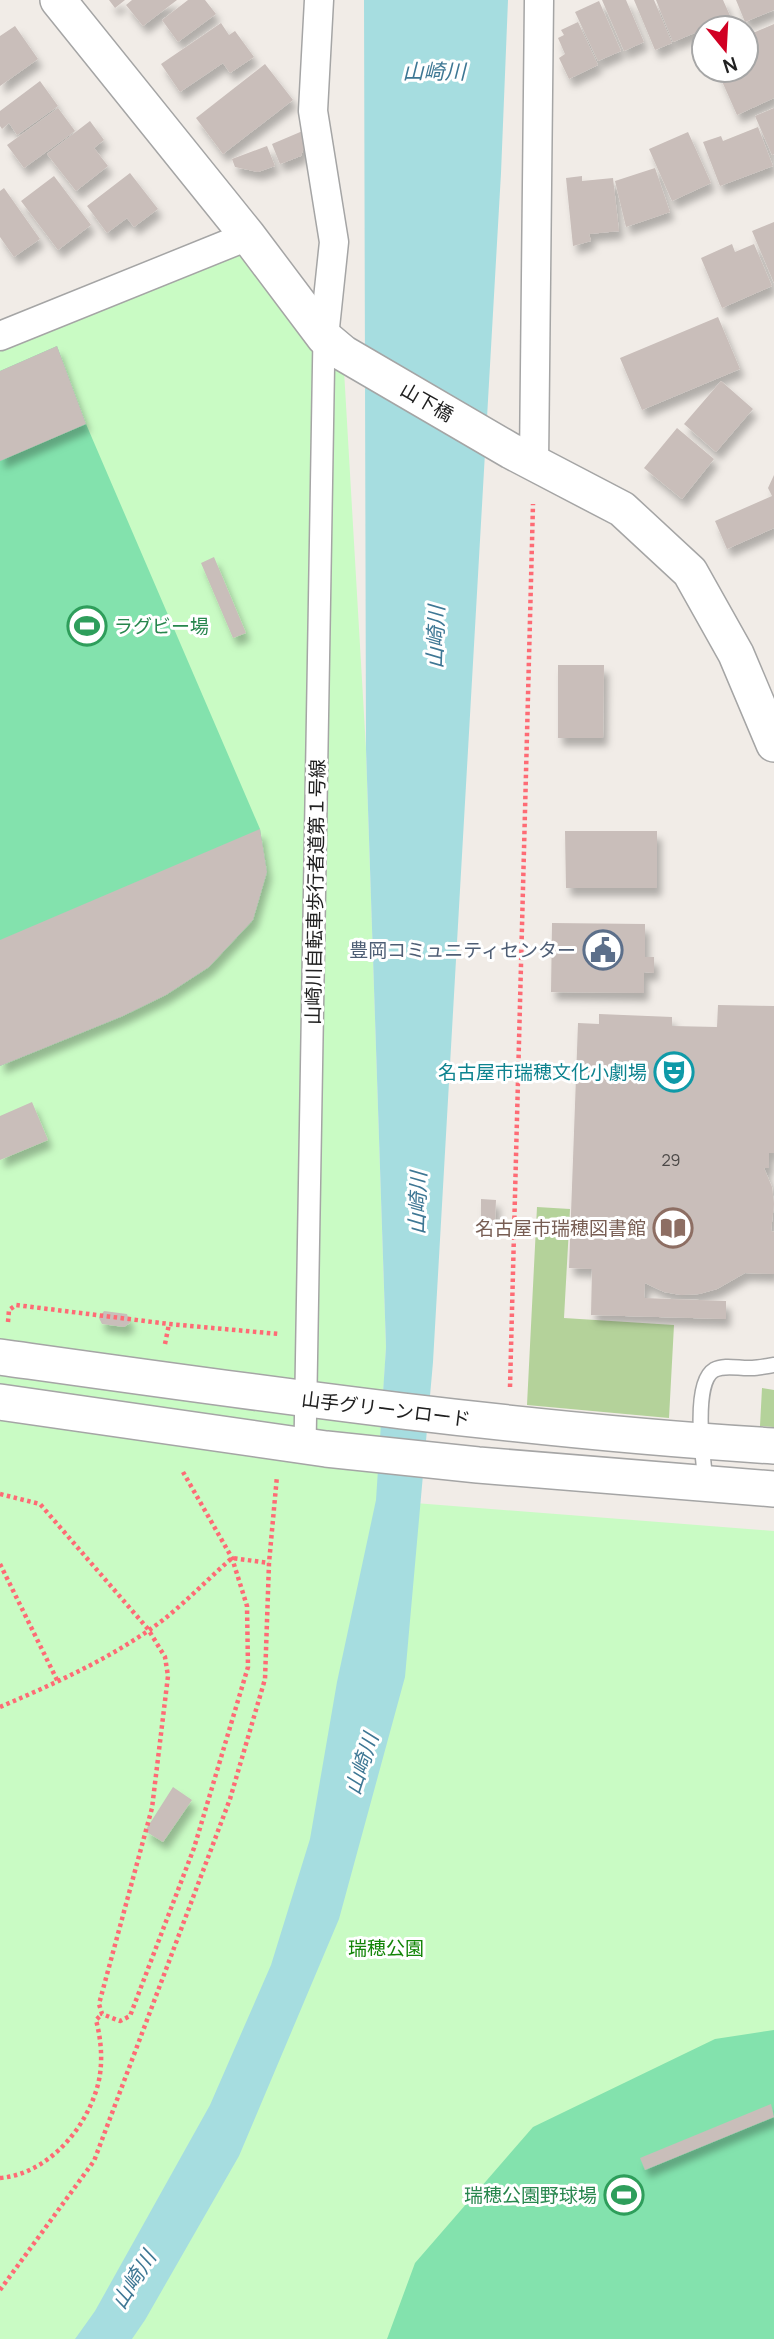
<svg xmlns="http://www.w3.org/2000/svg" width="774" height="2339" font-family="Manrope,'Noto Sans JP',sans-serif">
<style>
.forest{fill:#b4d29a}
.park{fill:#c9fbc4}
.pitch{fill:#83e2ad}
.water{fill:#a6dde0}
.building{fill:#c9beba;filter:url(#shadow)}
.lines{fill:none;stroke-linecap:round;stroke-linejoin:round}
.service-casing{stroke:#a5a5a5;stroke-width:17}
.pedestrian-casing{stroke:#a5a5a5;stroke-width:24}
.minor-casing{stroke:#a5a5a5;stroke-width:31}
.tertiary-casing{stroke:#a5a5a5;stroke-width:38}
.path{stroke:#fe6b75;stroke-width:4.5;stroke-dasharray:3.5 3.5;stroke-linecap:butt}
.service{stroke:#fff;stroke-width:14}
.pedestrian{stroke:#fff;stroke-width:21}
.minor{stroke:#fff;stroke-width:28}
.tertiary{stroke:#fff;stroke-width:35}
.labels{text-anchor:middle;stroke-width:6;stroke-linejoin:round;paint-order:stroke}
.number-label{font-size:16px;fill:#4b4847}
.street-label{font-size:19px;fill:#212121;stroke:#fff}
.leisure-label{font-size:19px;fill:#27864d;stroke:#fff;text-anchor:start}
.service-label{font-size:19px;fill:#4e5e75;stroke:#fff;text-anchor:end}
.culture-label{font-size:19px;fill:#0d838f;stroke:#fff;text-anchor:end}
.education-label{font-size:19px;fill:#785e54;stroke:#fff;text-anchor:end}
.park-label{font-size:19px;fill:#138508;stroke:#fff}
.water-label{font-size:21px;font-style:italic;fill:#3e7794;stroke:#fff}
</style>
<defs>
<filter id="shadow"><feDropShadow dx="4.5" dy="8" stdDeviation="3.5" flood-color="#0004"/></filter>
</defs>
<rect width="100%" height="100%" fill="#f1ece7"/>
<path class="forest" d="M 537,1207 L 570,1209 L 564,1318 L 674,1325 L 669,1418 L 527,1405 Z
M 762,1388 L 774,1390 L 774,1427 L 760,1426 Z"/>
<path class="park" d="M 248,236 L 343,353 L 366,749 L 386,1347 L 377,1500 L 774,1531 L 774,2339 L 0,2339 L 0,336 Z"/>
<path class="pitch" d="M 57,346 L 86,424 L 260,829 L 267,872 L 253,920 L 209,967 L 166,995 L 123,1016 L 0,1066 L 0,371 Z
M 774,2030 L 774,2339 L 387,2339 L 415,2263 L 533,2127 L 715,2039 Z"/>
<path class="water" d="M 364,0 L 508,0 L 501,173 L 433,1362 L 405,1677 L 339,1919 L 239,2156 L 145,2320 L 132,2339 L 75,2339 L 95,2311 L 210,2105 L 271,1965 L 310,1839 L 337,1682 L 376,1500 L 386,1347 L 366,749 Z"/>
<path class="building" d="M 109,0 L 125,0 L 115,8 Z
M 132,0 L 177,0 L 143,26 L 126,5 Z
M 188,0 L 205,0 L 216,14 L 178,42 L 162,20 Z
M 602,0 L 626,0 L 644,42 L 624,51 Z
M 634,0 L 654,0 L 672,43 L 655,50 Z
M 656,0 L 723,0 L 731,18 L 673,42 Z
M 736,0 L 774,0 L 774,10 L 745,22 Z
M 599,1 L 621,51 L 598,61 L 575,12 Z
M 578,22 L 598,65 L 569,79 L 559,58 L 565,54 L 558,38 L 564,35 L 561,30 Z
M 221,23 L 229,35 L 235,31 L 254,57 L 230,73 L 223,63 L 180,92 L 161,64 Z
M 774,24 L 774,98 L 737,115 L 717,70 L 746,70 L 746,36 Z
M 15,26 L 38,59 L 0,86 L 0,36 Z
M 265,64 L 293,100 L 223,154 L 196,118 Z
M 40,81 L 58,106 L 17,135 L 9,123 L 2,129 L 0,126 L 0,111 Z
M 58,108 L 75,131 L 24,168 L 7,145 Z
M 774,108 L 774,154 L 772,155 L 755,116 Z
M 90,121 L 104,140 L 94,148 L 108,166 L 76,191 L 47,154 Z
M 758,127 L 773,166 L 720,186 L 703,142 L 721,136 L 723,141 Z
M 305,130 L 307,139 L 301,156 L 280,164 L 272,144 Z
M 688,132 L 711,183 L 672,201 L 649,149 Z
M 267,146 L 275,166 L 258,172 L 235,167 L 232,159 Z
M 655,168 L 670,212 L 626,227 L 615,181 Z
M 130,173 L 158,209 L 134,227 L 127,218 L 107,233 L 87,206 Z
M 54,176 L 91,225 L 58,250 L 21,201 Z
M 582,176 L 582,181 L 613,178 L 619,231 L 589,234 L 591,241 L 573,246 L 566,178 Z
M 4,188 L 40,239 L 14,257 L 0,237 L 0,191 Z
M 774,222 L 774,283 L 752,231 Z
M 732,244 L 735,252 L 754,244 L 772,286 L 722,308 L 701,258 Z
M 718,317 L 740,369 L 642,410 L 620,358 Z
M 57,346 L 86,424 L 0,461 L 0,371 Z
M 721,381 L 753,409 L 716,452 L 684,424 Z
M 677,428 L 714,459 L 682,499 L 644,468 Z
M 774,475 L 774,528 L 727,549 L 715,521 L 772,496 L 768,488 Z
M 214,557 L 246,633 L 233,638 L 201,563 Z
M 558,665 L 604,665 L 603,738 L 558,738 Z
M 260,829 L 267,872 L 253,920 L 209,967 L 166,995 L 123,1016 L 0,1066 L 0,940 Z
M 565,831 L 657,831 L 657,888 L 566,888 Z
M 552,923 L 645,924 L 645,957 L 654,957 L 654,973 L 644,972 L 644,993 L 551,992 Z
M 718,1005 L 774,1006 L 774,1153 L 769,1153 L 769,1168 L 764,1168 L 772,1187 L 774,1204 L 771,1231 L 774,1232 L 774,1274 L 745,1273 L 717,1289 L 699,1294 L 681,1295 L 664,1292 L 645,1283 L 644,1298 L 726,1301 L 726,1319 L 591,1315 L 592,1269 L 569,1268 L 578,1023 L 599,1024 L 599,1014 L 672,1017 L 672,1026 L 717,1027 Z
M 32,1102 L 48,1140 L 0,1160 L 0,1116 Z
M 481,1199 L 496,1200 L 495,1221 L 481,1221 Z
M 104,1311 L 127,1314 L 130,1323 L 124,1327 L 102,1324 L 99,1318 Z
M 173,1787 L 192,1800 L 163,1842 L 145,1831 Z
M 771,2104 L 774,2117 L 645,2170 L 640,2158 Z"/>
<g class="lines">
<g class="service-casing">
<path id="service" d="M 706,1483 C 703,1461 692,1383 714,1370 C 725,1364 740,1369 752,1368 C 759,1368 767,1366 774,1365"/>
</g>
<g class="pedestrian-casing">
<path id="pedestrian" d="M 305,1446 L 324,337"/>
</g>
<g class="minor-casing">
<path id="minor" d="M 319,0 L 313,111 L 334,242 L 324,337
M 0,336 L 248,236
M 534,463 L 539,0"/>
</g>
<g class="tertiary-casing">
<path id="tertiary" d="M 58,0 L 248,236 L 324,337 L 343,353 L 511,451 L 622,509 L 690,572 L 736,654 L 774,744
M 0,1357 C 257,1393 515,1430 774,1446
M 0,1402 L 326,1449 L 478,1465 L 774,1489"/>
</g>
<path class="path" d="M 8,1322 L 9,1310 L 16,1305 L 169,1324 L 279,1334
M 165,1344 L 169,1324
M 510,1387 L 533,504
M 0,1494 L 40,1504 L 148,1629 L 165,1657 L 168,1676 L 152,1808 L 99,2004 L 102,2014 L 120,2021 L 130,2016 L 194,1848 L 248,1667 L 247,1606 L 232,1558 L 183,1472
M 0,1564 L 58,1682
M 0,1707 C 56,1683 114,1657 163,1620 C 187,1601 209,1578 232,1558 L 269,1563
M 0,2178 C 49,2174 89,2126 99,2080 C 103,2060 101,2039 96,2020 L 102,2014
M 0,2290 L 94,2161 L 230,1799 L 265,1679 L 269,1563 L 277,1476"/>
<use href="#service" class="service"/>
<use href="#pedestrian" class="pedestrian"/>
<use href="#minor" class="minor"/>
<use href="#tertiary" class="tertiary"/>
</g>
<defs>
<g id="stadium-ring" transform="scale(2.0125)"><circle r="9.5" fill="#fff" stroke="#2e9e5b" stroke-width="1.5"/><path d="M0-5a6.5 5 0 1 0 0 10a6.5 5 0 1 0 0-10ZM-3.5-1.8h7v3.6h-7Z" fill="#2e9e5b"/></g>
<g id="civic-ring" transform="scale(2.0125)"><circle r="9.5" fill="#fff" stroke="#5c6f8a" stroke-width="1.5"/><path d="M-.6-6.5H3V-4.5H.6V-3L4-1V1h2V6H-6V1h2V-1L-.6-3ZM-1.2 2.5V6h2.4V2.5Z" fill="#5c6f8a"/></g>
<g id="theatre-ring" transform="scale(2.0125)"><circle r="9.5" fill="#fff" stroke="#0f9aa8" stroke-width="1.5"/><path d="M-5-5.5Q0-4 5-5.5V0Q5 5 0 6Q-5 5-5 0ZM-3.3-2.5H-1v1.5H-3.3ZM1-2.5H3.3v1.5H1ZM-2.8 1Q0 5.5 2.8 1Z" fill="#0f9aa8"/></g>
<g id="library-ring" transform="scale(2.0125)"><circle r="9.5" fill="#fff" stroke="#8d6e63" stroke-width="1.5"/><path d="M-6-4Q-3-5.5-.7-3.5V5Q-3 3-6 4ZM6-4Q3-5.5 .7-3.5V5Q3 3 6 4Z" fill="#8d6e63"/></g>
</defs>
<g fill-rule="evenodd">
<use href="#stadium-ring" x="87" y="626"/>
<use href="#civic-ring" x="603" y="950"/>
<use href="#theatre-ring" x="674" y="1072"/>
<use href="#library-ring" x="673" y="1228"/>
<use href="#stadium-ring" x="624" y="2195"/>
</g>
<g class="labels">
<g class="number-label">
<text x="671" y="1166">29</text>
</g>
<g class="street-label">
<text transform="translate(427 402) rotate(30)" y="7">山下橋</text>
<text transform="translate(315 892) rotate(-89)" y="7">山崎川自転車歩行者道第１号線</text>
<text transform="translate(386 1409) rotate(7)" y="7">山手グリーンロード</text>
</g>
<g class="leisure-label">
<text x="114" y="633">ラグビー場</text>
<text x="597" y="2202" text-anchor="end">瑞穂公園野球場</text>
</g>
<g class="service-label">
<text x="576" y="957">豊岡コミュニティセンター</text>
</g>
<g class="culture-label">
<text x="647" y="1079">名古屋市瑞穂文化小劇場</text>
</g>
<g class="education-label">
<text x="646" y="1235">名古屋市瑞穂図書館</text>
</g>
<g class="park-label">
<text x="386" y="1955">瑞穂公園</text>
</g>
<g class="water-label">
<text x="434" y="79">山崎川</text>
<text transform="translate(436 637) rotate(-88)" y="7">山崎川</text>
<text transform="translate(418 1203) rotate(-88)" y="7">山崎川</text>
<text transform="translate(362 1764) rotate(-72)" y="7">山崎川</text>
<text transform="translate(134 2280) rotate(-58)" y="7">山崎川</text>
</g>
</g>
<g transform="translate(725 49) rotate(162)"><circle r="33" fill="#ffffff" stroke="#a6a6a6" stroke-width="2"/>
<path d="M0-5L12 26L0 18L-12 26Z" fill="#d10023"/>
<text y="-10" font-size="19" font-weight="bold" text-anchor="middle" fill="#212121">N</text>
</g>
</svg>
